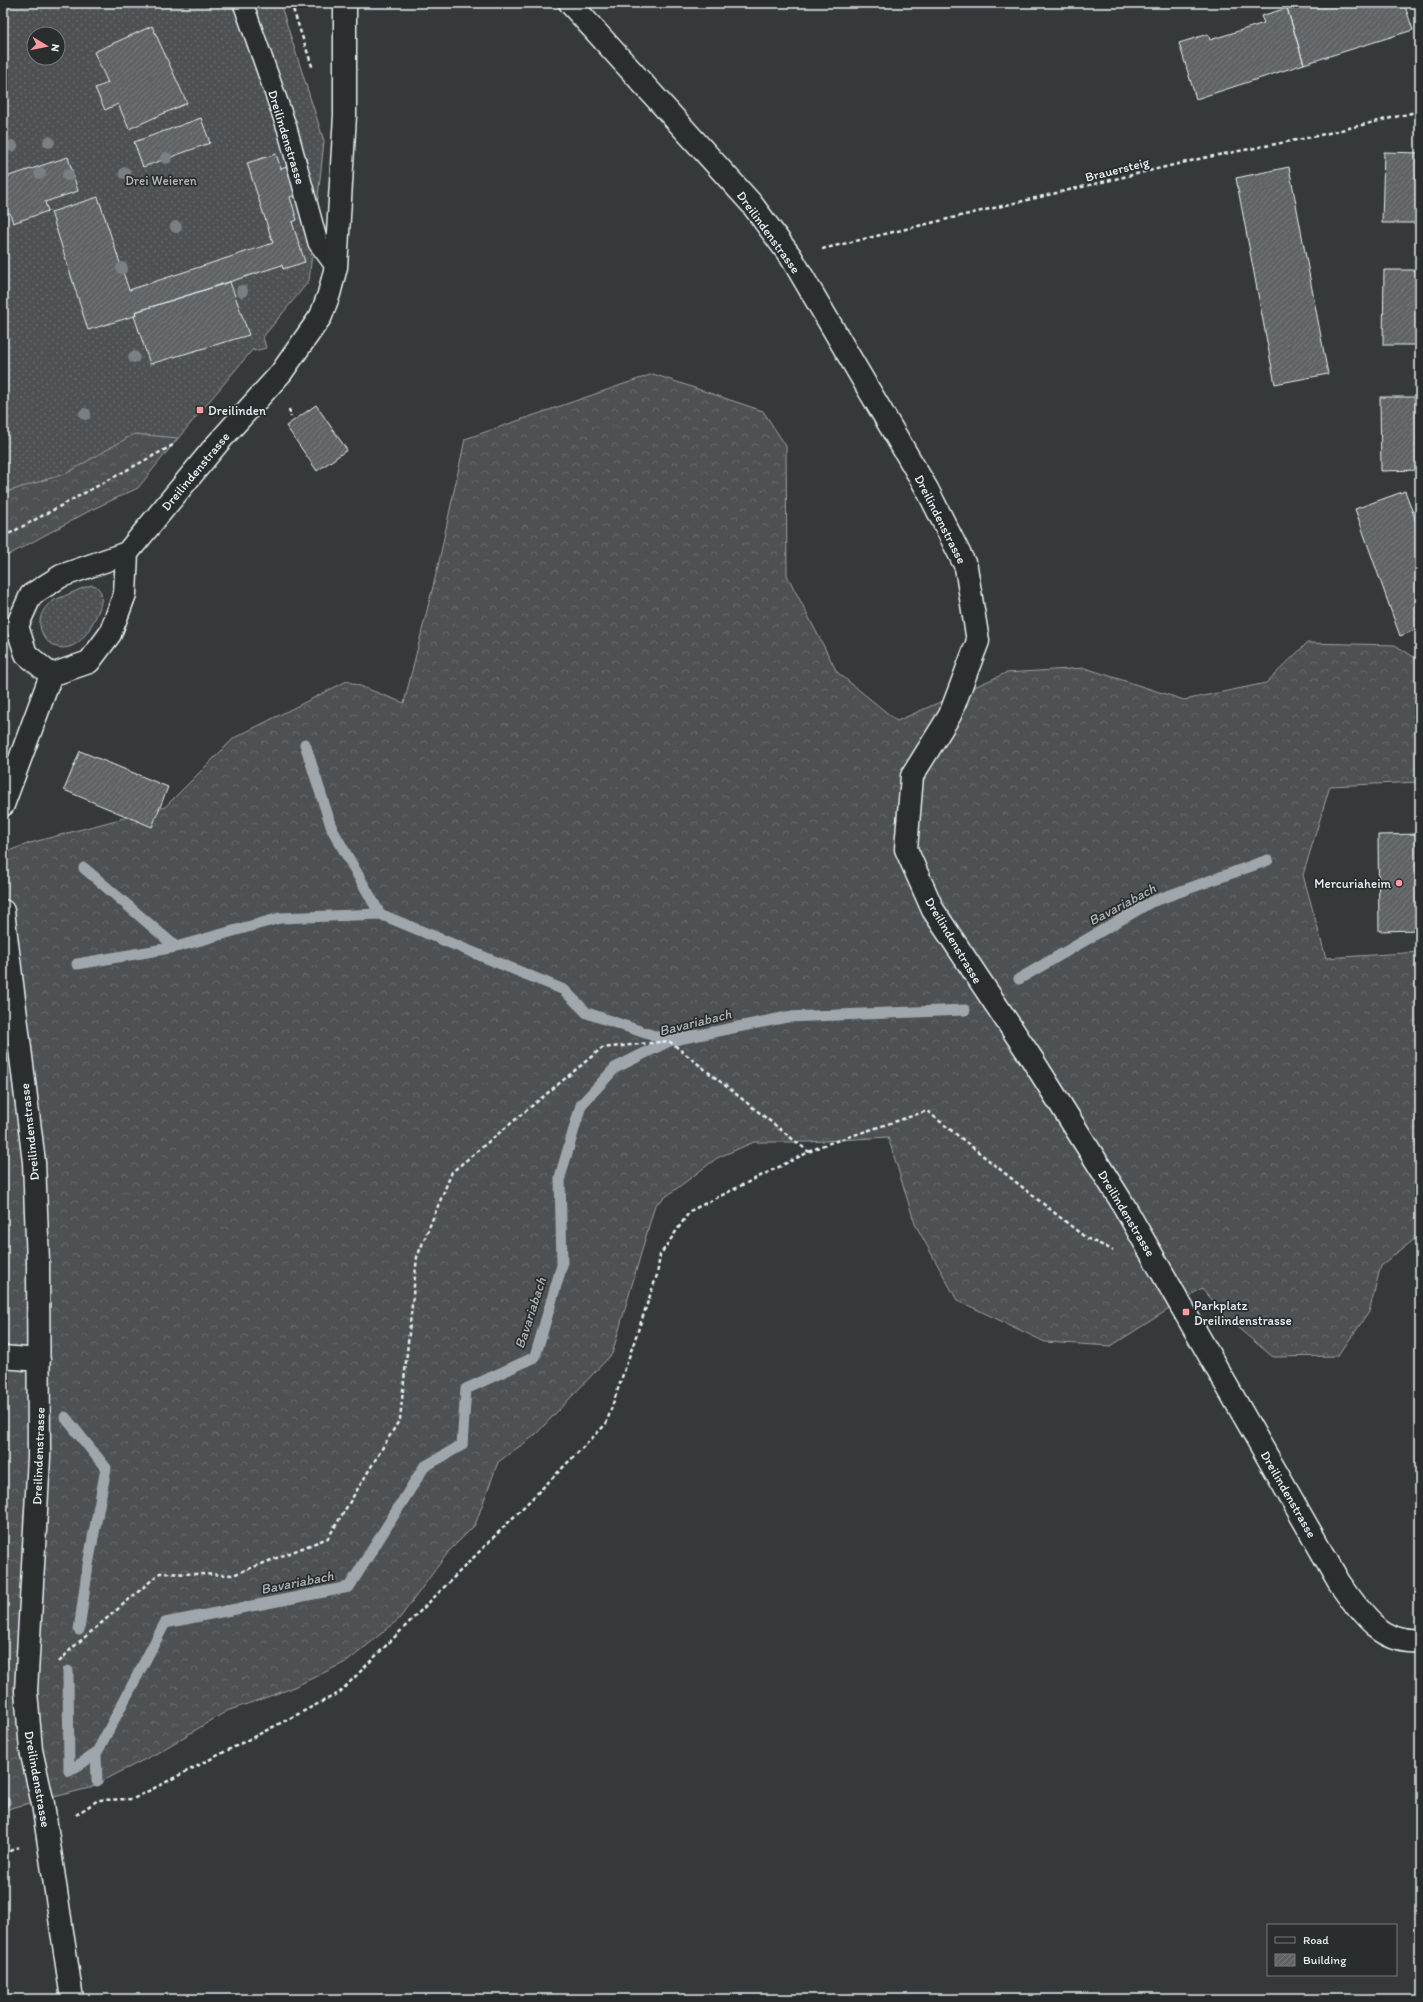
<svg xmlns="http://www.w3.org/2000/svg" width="1423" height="2002" font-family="Itim,sans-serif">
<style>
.grass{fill:url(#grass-dots);stroke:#9aa1a5;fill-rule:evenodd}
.forest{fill:url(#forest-crowns);stroke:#9aa1a5}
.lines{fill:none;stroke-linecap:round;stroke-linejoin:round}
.stream{stroke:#a0a7ac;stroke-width:11}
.building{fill:url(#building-hatch);stroke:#e8f1f8}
.lane-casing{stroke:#e8f1f8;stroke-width:22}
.street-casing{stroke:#e8f1f8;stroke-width:25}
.path{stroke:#e8f1f8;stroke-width:2.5;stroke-dasharray:4 3;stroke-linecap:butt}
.lane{stroke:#2a2d2e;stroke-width:19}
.street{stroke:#2a2d2e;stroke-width:22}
.tree{fill:#7a7f83}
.poi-dot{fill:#ff9aa2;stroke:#2a2d2e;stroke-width:1.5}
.labels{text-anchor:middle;stroke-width:3.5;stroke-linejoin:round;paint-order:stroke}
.street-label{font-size:13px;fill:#e8f1f8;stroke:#2a2d2e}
.park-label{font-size:13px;fill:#b2b9be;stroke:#2a2d2e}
.poi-label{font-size:13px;fill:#e8f1f8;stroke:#2a2d2e;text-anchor:start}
.water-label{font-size:14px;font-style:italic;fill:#acb3b8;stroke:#2a2d2e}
</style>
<defs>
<pattern id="grass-dots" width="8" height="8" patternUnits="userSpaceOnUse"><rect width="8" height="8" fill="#4d5152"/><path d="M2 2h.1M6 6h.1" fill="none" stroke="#676a6c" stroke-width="1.8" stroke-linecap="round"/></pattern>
<pattern id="forest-crowns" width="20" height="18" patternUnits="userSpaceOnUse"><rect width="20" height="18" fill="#4d5152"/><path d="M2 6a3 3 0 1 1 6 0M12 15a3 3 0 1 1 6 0" fill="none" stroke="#676a6c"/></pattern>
<pattern id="building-hatch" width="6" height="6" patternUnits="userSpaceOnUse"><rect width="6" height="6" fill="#5f6365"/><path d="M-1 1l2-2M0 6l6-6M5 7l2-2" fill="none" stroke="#767a7c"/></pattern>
</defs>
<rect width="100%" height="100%" fill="#35393a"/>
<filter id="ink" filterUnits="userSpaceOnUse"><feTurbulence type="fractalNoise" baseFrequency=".025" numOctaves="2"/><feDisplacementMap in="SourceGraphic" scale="8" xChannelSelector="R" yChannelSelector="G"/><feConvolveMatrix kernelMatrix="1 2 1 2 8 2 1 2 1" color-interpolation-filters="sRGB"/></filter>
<g filter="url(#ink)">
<path class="grass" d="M 3,3 L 280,3 L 324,141 L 309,281 L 263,337 L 266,348 L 254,351 L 253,349 L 165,454 L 3,525 ZM 34,34 L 58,34 L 58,58 L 34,58 Z
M 92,585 L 96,586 L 101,592 C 103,605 97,615 91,626 C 64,676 20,628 50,603 C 55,599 63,597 69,594 C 76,591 84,587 92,585 Z"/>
<path class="forest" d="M 653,374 L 763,411 L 786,446 L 787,575 L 837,672 L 897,721 L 1006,673 L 1085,668 L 1184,700 L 1266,683 L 1307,643 L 1395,645 L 1420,661 L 1420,782 L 1330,786 L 1303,875 L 1326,958 L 1420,952 L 1420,1098 L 1417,1098 L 1420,1145 L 1420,1235 L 1381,1265 L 1369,1312 L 1338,1356 L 1273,1357 L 1231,1322 L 1202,1288 L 1111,1346 L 1045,1342 L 957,1300 L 915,1224 L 888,1137 L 808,1142 L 754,1142 L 717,1158 L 655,1205 L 612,1354 L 534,1436 L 498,1462 L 475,1525 L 449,1551 L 399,1619 L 348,1661 L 290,1689 L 227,1711 L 159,1752 L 89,1788 L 11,1808 L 3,1812 L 3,853 L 30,843 L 165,807 L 234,738 L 347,681 L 404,703 L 438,566 L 465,439 Z
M 134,434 L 178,438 L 138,488 L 91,510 L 3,558 L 3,493 L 67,473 Z"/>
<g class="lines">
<path class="stream" d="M 305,744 L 332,829 L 380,914
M 84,868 L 176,947
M 77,964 L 176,947 L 280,918 L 380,914 L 564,990 L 587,1013 L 669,1041
M 1019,979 L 1151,902 L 1268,860
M 65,1417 L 106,1468 L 88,1565 L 79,1630
M 68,1671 L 69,1771
M 96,1754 L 97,1781
M 69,1771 L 96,1754 L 165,1623 L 349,1587 L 424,1467 L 462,1445 L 466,1389 L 535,1357 L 562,1265 L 560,1177 L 581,1105 L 615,1068 L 669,1041 L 787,1017 L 965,1010
M 3,1803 L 5,1802"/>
</g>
<path class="building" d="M 1303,3 L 1317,3 L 1318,6 L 1326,3 L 1404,3 L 1413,30 L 1304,64 L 1287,8 Z
M 1287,8 L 1304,64 L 1196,99 L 1179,43 L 1208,34 L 1210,40 L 1264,23 L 1261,16 Z
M 152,26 L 187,103 L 129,129 L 118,104 L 105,110 L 95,88 L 108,83 L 94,52 Z
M 201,118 L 210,143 L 143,167 L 134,142 Z
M 1384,152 L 1420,153 L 1420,223 L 1382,223 Z
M 276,154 L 281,169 L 287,167 L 295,195 L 290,197 L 297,220 L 292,222 L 305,262 L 283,269 L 282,265 L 135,312 L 136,315 L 134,316 L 88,330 L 51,212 L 98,197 L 129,290 L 273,243 L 247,163 Z
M 68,157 L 78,191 L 45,202 L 48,211 L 13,223 L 10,213 L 3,215 L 3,178 Z
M 1289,167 L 1328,374 L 1275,384 L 1236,178 Z
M 1384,270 L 1420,270 L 1420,345 L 1383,345 Z
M 230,282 L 249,335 L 150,364 L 134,316 L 136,315 L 135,312 Z
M 1380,397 L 1420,397 L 1420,470 L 1381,471 Z
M 316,405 L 347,450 L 317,471 L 286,426 Z
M 1405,491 L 1420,532 L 1420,628 L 1400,636 L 1355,509 Z
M 80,751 L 168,787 L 152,827 L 64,790 Z
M 1420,834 L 1420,930 L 1379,931 L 1378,835 Z"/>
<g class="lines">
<g class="lane-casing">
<path id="lane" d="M 243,3 L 287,128 L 318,243 L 336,267"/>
</g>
<g class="street-casing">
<path id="street" d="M 570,3 L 751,203 L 791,257 L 927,489 L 966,567 L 978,641 L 950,715 L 912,776 L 906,849 L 933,910 L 1032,1059 L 1120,1199 L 1339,1582 C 1359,1610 1380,1645 1420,1641
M 51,675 L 26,654 L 17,626 L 31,595 L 61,576 L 127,553 L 217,444 L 281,373 L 321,316 L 329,294 L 336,267 L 345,115 L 345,3
M 51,675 L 89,662 L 110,634 L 125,594 L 127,553
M 3,805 L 51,675
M 3,911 L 34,1162 L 38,1262 L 39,1457 L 26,1691 L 31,1750 L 43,1804 L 72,1999
M 3,1357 L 39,1360"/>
</g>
<path class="path" d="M 291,3 L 313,69
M 822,249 L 1203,158 L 1312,137 L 1420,111
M 289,409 L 291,417
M 3,537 L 175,444
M 59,1662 L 72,1648 L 160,1573 L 233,1575 L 328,1538 L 400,1419 L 417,1257 L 452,1172 L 602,1048 L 669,1041 L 809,1152
M 76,1815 L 98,1800 L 133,1799 L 339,1693 L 606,1424 L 657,1275 L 660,1255 L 690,1211 L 821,1146 L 927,1111 L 1086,1238 L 1113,1250
M 3,1854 L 19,1847"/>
<use href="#lane" class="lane"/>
<use href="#street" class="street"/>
</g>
<g class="tree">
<circle cx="49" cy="142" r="6"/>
<circle cx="12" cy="146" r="6"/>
<circle cx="166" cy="158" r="6"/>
<circle cx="40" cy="173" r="6"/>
<circle cx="125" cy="173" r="6"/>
<circle cx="68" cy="175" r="6"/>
<circle cx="176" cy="227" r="6"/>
<circle cx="122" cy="268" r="6"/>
<circle cx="242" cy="291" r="6"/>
<circle cx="134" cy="357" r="6"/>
<circle cx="85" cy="414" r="6"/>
</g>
</g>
<g class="poi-dot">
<rect x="196" y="406" width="8" height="8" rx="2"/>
<circle cx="1399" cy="883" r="4"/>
<rect x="1182" y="1308" width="8" height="8" rx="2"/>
</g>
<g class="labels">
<g class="street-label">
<text transform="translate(287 137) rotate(73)" y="5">Dreilindenstrasse</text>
<text transform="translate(1117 169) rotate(-14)" y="5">Brauersteig</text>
<text transform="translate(769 232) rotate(54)" y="5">Dreilindenstrasse</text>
<text transform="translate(195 471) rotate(-50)" y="5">Dreilindenstrasse</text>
<text transform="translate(941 519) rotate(63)" y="5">Dreilindenstrasse</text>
<text transform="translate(954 940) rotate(59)" y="5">Dreilindenstrasse</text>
<text transform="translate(29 1132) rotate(-96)" y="5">Dreilindenstrasse</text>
<text transform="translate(1127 1213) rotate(59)" y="5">Dreilindenstrasse</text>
<text transform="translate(38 1456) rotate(-88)" y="5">Dreilindenstrasse</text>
<text transform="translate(1289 1494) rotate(60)" y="5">Dreilindenstrasse</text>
<text transform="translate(38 1779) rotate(80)" y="5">Dreilindenstrasse</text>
</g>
<g class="park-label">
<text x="161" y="185">Drei Weieren</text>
</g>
<g class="poi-label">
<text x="208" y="415">Dreilinden</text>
<text x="1391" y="888" text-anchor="end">Mercuriaheim</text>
<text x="1194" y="1310">Parkplatz<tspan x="1194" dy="15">Dreilindenstrasse</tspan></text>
</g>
<g class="water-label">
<text transform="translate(1122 904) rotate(-28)" y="5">Bavariabach</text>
<text transform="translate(695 1022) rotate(-14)" y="5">Bavariabach</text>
<text transform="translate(530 1313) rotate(-72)" y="5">Bavariabach</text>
<text transform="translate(297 1582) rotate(-11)" y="5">Bavariabach</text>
</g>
</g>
<rect width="1423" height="2002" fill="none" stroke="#2a2d2e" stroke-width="16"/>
<rect x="8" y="8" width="1407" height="1986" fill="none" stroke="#e8f1f8" stroke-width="1.5" filter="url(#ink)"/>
<rect x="1267" y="1924" width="130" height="52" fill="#2a2d2e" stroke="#767b7f"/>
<rect x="1275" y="1937" width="20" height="6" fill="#2a2d2e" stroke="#767b7f"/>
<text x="1303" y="1944" font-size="12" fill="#e8f1f8">Road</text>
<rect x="1275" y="1954" width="20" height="12" fill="url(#building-hatch)" stroke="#767b7f"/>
<text x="1303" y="1964" font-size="12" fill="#e8f1f8">Building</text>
<g transform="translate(46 46) rotate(100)"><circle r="19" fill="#2a2d2e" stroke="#767b7f"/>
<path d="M0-3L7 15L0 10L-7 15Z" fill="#ff9aa2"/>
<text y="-6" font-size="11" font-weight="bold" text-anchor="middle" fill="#e8f1f8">N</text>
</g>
</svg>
